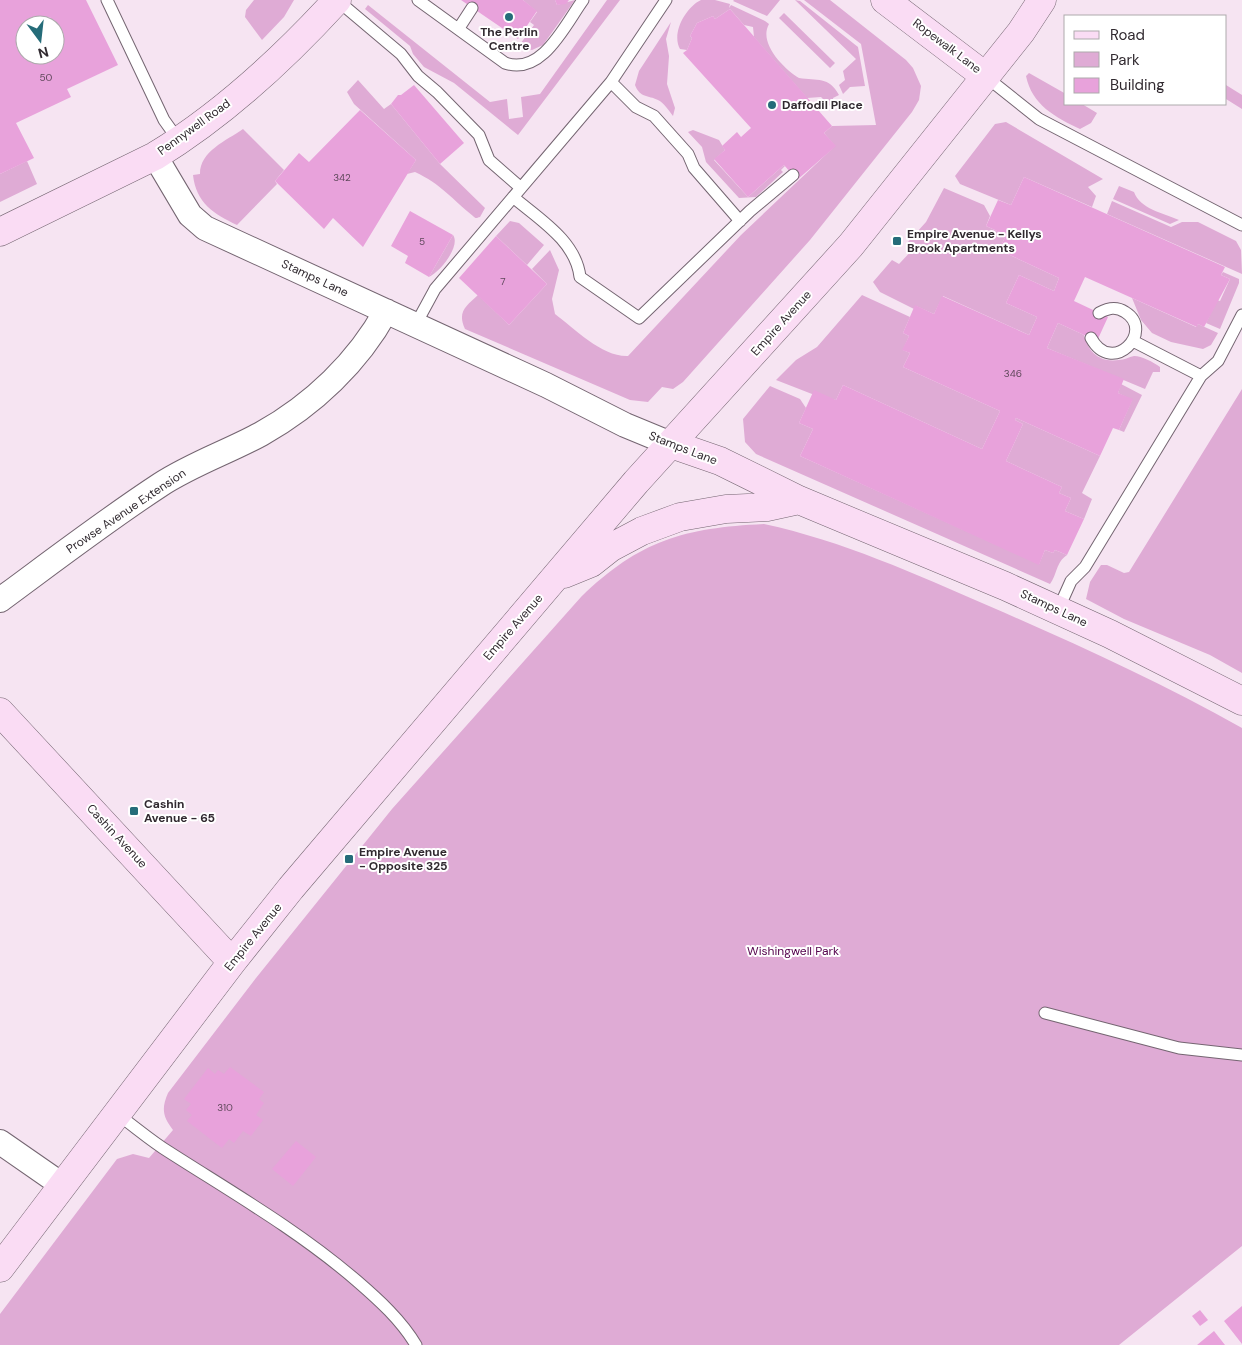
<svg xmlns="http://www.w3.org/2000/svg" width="1242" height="1345" font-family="'DM Sans',sans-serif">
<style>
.green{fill:#dfabd5}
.building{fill:#e8a2db;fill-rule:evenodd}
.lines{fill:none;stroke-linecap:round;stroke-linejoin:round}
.lane-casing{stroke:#746571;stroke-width:13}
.street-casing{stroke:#746571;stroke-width:26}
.secondary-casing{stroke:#746571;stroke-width:29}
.lane{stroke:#fff;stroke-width:11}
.street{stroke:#fff;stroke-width:24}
.secondary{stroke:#fadcf4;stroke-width:28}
.poi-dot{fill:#256c79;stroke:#fff;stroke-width:2}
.labels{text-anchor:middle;stroke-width:4;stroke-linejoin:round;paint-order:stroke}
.number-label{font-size:10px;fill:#5f485b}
.poi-label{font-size:12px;font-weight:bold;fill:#312a30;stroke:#fff;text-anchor:start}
.street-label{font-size:12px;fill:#312a30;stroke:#fff}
.park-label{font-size:12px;fill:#53004b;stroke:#fff}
</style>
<rect width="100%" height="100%" fill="#f6e4f2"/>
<path class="green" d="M 254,0 L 294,0 L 284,17 L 262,40 L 245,17 L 246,10 Z
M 523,0 L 555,0 L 557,5 L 575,0 L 543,45 L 532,50 L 518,47 L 534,25 L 530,22 L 537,12 Z
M 607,0 L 620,0 L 518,135 L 454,83 L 424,67 L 413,54 L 410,46 L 365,9 L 368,5 L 490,102 L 507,99 L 509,119 L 523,117 L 521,97 L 540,94 Z
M 701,0 L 715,0 L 730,4 L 729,8 L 731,5 L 765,21 L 769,24 C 758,43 784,69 799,78 C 817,81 829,76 839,95 L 833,98 L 834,104 L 830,106 L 821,97 L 807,98 L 754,37 L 753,27 L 744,25 L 730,9 L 715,19 L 713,16 L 697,23 L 690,36 L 692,38 L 687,50 L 680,49 C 671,33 686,7 701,0 Z
M 780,0 L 767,16 L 733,1 L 734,0 Z
M 795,0 L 800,1 L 858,47 L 865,86 L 850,87 L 843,94 L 839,85 L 845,80 L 843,71 L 856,59 Z
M 804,0 L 830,0 L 906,60 L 913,68 L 921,86 L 919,100 L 912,112 L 810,240 L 683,382 L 673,389 L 662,387 L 648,402 L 630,400 L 465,329 C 457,312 466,306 478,295 L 509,325 L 547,284 L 532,269 L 550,250 L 559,270 L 552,299 L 555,314 C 575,329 602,357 628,356 L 741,235 L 835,146 L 824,133 L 832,126 L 876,125 L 861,44 Z
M 784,13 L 835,63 L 830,68 L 779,18 Z
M 671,22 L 666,39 L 669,56 L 667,84 L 675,108 L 673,116 C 669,111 664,103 658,100 C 648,95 640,98 635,85 L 639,71 Z
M 1029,73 L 1066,94 L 1066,104 L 1082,104 L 1097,113 L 1091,123 L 1080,129 C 1055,117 1032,105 1026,76 Z
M 358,80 L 384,109 L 391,104 L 440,164 L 485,208 L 480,217 C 476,218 476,219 473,216 C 452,199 441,184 415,172 L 407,174 L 416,160 L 354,104 L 347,92 Z
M 1226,85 L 1242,95 L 1242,109 L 1226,99 Z
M 1006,122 L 1103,179 L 1088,187 L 1096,196 L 1092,207 L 1024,177 L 1011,205 L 960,184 L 955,176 L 995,124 Z
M 243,129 L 284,170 L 275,181 L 277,184 L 237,225 C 214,214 196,203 193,175 L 200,174 C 200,151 226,141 243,129 Z
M 693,130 L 719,140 L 725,150 L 714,160 L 748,197 L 784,165 L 785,166 L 781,170 L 783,172 L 756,197 L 739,198 L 706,162 L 702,147 L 688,132 Z
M 27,161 L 37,184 L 0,202 L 0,174 Z
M 1119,186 L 1134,192 C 1140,209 1163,213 1179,220 L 1170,224 L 1113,199 Z
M 944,188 L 984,205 L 990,216 L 986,226 L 1006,235 L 999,250 L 1059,278 L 1054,291 L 1019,275 L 1006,303 L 1037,317 L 1029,335 L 943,296 L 934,314 L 916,306 L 914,309 L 880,292 L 873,282 L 892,260 L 899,264 L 914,248 L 907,243 L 926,222 Z
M 1112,201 L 1171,227 L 1182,222 L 1198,222 L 1236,241 L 1241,250 L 1242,274 L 1107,214 Z
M 510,221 L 519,223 L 544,245 L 527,265 L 496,236 Z
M 453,235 C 461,246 440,272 429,277 Z
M 1223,272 L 1239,279 L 1239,283 L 1220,329 L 1206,323 L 1217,300 L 1220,301 L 1230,279 L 1221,275 Z
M 862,295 L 910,317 L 903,333 L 909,336 L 903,350 L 910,353 L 903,367 L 1000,411 L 982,449 L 843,385 L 836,400 L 812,394 L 776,380 L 796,360 L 817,347 Z
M 1132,298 L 1196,327 L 1198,324 L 1218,333 L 1211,345 L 1203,349 L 1171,342 L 1152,333 L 1141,320 Z
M 1058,323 L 1084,335 C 1088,352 1100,363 1119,360 C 1124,360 1129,357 1134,356 C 1142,356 1153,362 1160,367 L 1160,372 L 1153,372 L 1145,389 L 1047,348 Z
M 1121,384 L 1142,395 L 1124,432 L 1119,430 L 1132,400 L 1118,393 Z
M 770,386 L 800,399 L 806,408 L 799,423 L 813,429 L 800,456 L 1039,564 L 1045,550 L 1053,553 L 1055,550 L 1067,555 C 1056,562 1057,575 1050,584 L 756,454 L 745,442 L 743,419 Z
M 1242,389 L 1242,673 L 1210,655 L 1124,619 L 1086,599 L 1090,582 L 1101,565 L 1107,565 L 1124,573 L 1129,572 Z
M 1016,418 L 1100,456 L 1082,493 L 1092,499 L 1084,519 L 1065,511 L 1071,498 L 1059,493 L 1062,487 L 1006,461 L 1023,424 L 1015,420 Z
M 764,524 C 843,541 915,574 989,606 C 1074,643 1160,682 1242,728 L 1242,1246 L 1119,1345 L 0,1345 L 0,1314 L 117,1159 L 133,1154 L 149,1158 L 173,1130 C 163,1117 161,1109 168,1093 L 256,978 L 392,809 L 581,597 C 640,540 684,528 764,524 Z"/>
<path class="building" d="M 0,0 L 86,0 L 118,65 L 67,89 L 71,97 L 16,123 L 34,158 L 0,174 ZM 25,25 L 55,25 L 55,55 L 25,55 Z
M 461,0 L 523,0 L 537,11 L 518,39 Z
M 555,0 L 569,0 L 566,4 L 557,5 Z
M 730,9 L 832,126 L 824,133 L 836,146 L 797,180 L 784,165 L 748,197 L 714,159 L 725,150 L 722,146 L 737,132 L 741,137 L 751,128 L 683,53 L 687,50 L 692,38 L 690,36 L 697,23 L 713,16 L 715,19 Z
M 414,85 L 464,143 L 440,164 L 391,104 L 398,95 L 401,95 Z
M 360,110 L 416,160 L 363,247 L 333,218 L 324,229 L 275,181 L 299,153 L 309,162 Z
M 1024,177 L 1225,267 L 1221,275 L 1230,279 L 1204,327 L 1198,324 L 1197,327 L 1085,277 L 1074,301 L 1108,317 L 1097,341 L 1058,323 L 1047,348 L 1124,379 L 1118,393 L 1133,399 L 1119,430 L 1113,428 L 1100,456 L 1016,418 L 1015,420 L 1023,424 L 1006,461 L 1062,487 L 1059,493 L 1071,498 L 1065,511 L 1084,519 L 1067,555 L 1055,550 L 1053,553 L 1045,550 L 1039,565 L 800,456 L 813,429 L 799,423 L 814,390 L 836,400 L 843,385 L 982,449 L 1000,411 L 903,367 L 910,353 L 902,350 L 909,336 L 903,333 L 915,305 L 934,314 L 942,296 L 1029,335 L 1037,317 L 1006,303 L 1019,275 L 1054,291 L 1059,278 L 999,250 L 1006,235 L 986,226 L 998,200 L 1011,205 Z
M 410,211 L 453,235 L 429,277 L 405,263 L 408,256 L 391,246 Z
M 496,236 L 547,284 L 509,325 L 459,278 Z
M 230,1067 L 264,1092 L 259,1099 L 264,1103 L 256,1115 L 263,1120 L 251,1136 L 243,1131 L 234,1143 L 229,1139 L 222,1148 L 187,1121 L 192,1115 L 186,1110 L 191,1104 L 184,1099 L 208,1068 L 215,1074 L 218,1070 L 224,1074 Z
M 296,1141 L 316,1157 L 293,1186 L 272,1169 Z
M 1242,1306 L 1242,1344 L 1224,1321 Z
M 1200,1310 L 1208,1320 L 1200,1326 L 1192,1316 Z
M 1214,1331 L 1225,1345 L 1197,1345 Z"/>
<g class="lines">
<g class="lane-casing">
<path id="lane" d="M 107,0 L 164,120 L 179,141
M 337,0 L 401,54 L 418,76 L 437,92 L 479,135 L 489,160 L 521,188
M 418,0 L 505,63 C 542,76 565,25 583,0
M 459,28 L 472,8
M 985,76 L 1039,119 L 1242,225
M 611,82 L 636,107 L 654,116 L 688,154 L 694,168 L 740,221
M 513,197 C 539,219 576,241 580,277 L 639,318 L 750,211 L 793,175
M 416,324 L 435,289 L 611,82 L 666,0
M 1091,338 C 1112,377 1156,331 1125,312 C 1116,306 1108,308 1099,313
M 1133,341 L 1201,376
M 1058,610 L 1071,581 L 1085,567 L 1201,376 L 1218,361 L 1242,315
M 1045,1013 L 1179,1048 L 1242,1055
M 117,1114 C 134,1126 151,1141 169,1152 C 233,1193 299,1231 357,1281 C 379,1300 401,1320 416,1345"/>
</g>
<g class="street-casing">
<path id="street" d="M 155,156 L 190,215 L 205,228 L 546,385 L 625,425 L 671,444
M 0,600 C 53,561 105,521 160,485 C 192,464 228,452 261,434 C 313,405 358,362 386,311
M 0,1142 L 62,1185"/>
</g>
<g class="secondary-casing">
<path id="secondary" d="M 885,0 L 985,76
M 0,232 L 155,156 C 224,114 283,59 337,0
M 671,444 L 720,461 L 799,500 L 1005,586 L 1110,634 L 1242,701
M 564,574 L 591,563 L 610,548 L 642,531 L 680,517 L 726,509 L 767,507 L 799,500
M 0,712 L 232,962
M 0,1268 L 232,962 L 291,888 L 636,482 L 851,245 L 1021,32 L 1042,0"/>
</g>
<use href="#lane" class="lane"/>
<use href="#street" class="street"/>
<use href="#secondary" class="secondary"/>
</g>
<g class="poi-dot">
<circle cx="509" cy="17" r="5"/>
<circle cx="772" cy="105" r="5"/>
<rect x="892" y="236" width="10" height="10" rx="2.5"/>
<rect x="129" y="806" width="10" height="10" rx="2.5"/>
<rect x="344" y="854" width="10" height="10" rx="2.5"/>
</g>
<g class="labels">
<g class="number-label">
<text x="46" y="81">50</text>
<text x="342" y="181">342</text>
<text x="422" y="245">5</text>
<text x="503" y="285">7</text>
<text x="1013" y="377">346</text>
<text x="225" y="1111">310</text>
</g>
<g class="poi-label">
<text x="509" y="36" text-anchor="middle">The Perlin<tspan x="509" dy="14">Centre</tspan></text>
<text x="782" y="109">Daffodil Place</text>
<text x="907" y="238">Empire Avenue - Kellys<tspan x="907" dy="14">Brook Apartments</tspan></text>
<text x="144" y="808">Cashin<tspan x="144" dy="14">Avenue - 65</tspan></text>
<text x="359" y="856">Empire Avenue<tspan x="359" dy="14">- Opposite 325</tspan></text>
</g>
<g class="street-label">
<text transform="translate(947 46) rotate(37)" y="4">Ropewalk Lane</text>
<text transform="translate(194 127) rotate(-36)" y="4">Pennywell Road</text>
<text transform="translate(315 278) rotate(25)" y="4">Stamps Lane</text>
<text transform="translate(781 323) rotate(-48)" y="4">Empire Avenue</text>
<text transform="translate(683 448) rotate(21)" y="4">Stamps Lane</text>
<text transform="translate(126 511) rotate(-34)" y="4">Prowse Avenue Extension</text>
<text transform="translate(1054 608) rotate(25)" y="4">Stamps Lane</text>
<text transform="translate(513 627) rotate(-49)" y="4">Empire Avenue</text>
<text transform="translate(117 836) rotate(47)" y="4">Cashin Avenue</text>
<text transform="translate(253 937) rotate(-51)" y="4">Empire Avenue</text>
</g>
<g class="park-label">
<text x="793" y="955">Wishingwell Park</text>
</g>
</g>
<rect x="1064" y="15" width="162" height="90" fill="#ffffff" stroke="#adaaac"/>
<rect x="1074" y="31" width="25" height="8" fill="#fadcf4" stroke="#adaaac"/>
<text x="1110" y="40" font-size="15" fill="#312a30">Road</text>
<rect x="1074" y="52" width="25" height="15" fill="#dfabd5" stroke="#adaaac"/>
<text x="1110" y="65" font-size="15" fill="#312a30">Park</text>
<rect x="1074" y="78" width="25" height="15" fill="#e8a2db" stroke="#adaaac"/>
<text x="1110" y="90" font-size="15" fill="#312a30">Building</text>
<g transform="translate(40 40) rotate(165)"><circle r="24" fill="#ffffff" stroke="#adaaac"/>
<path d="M0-4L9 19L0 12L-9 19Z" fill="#256c79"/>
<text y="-8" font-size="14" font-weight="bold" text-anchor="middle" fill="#312a30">N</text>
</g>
</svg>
